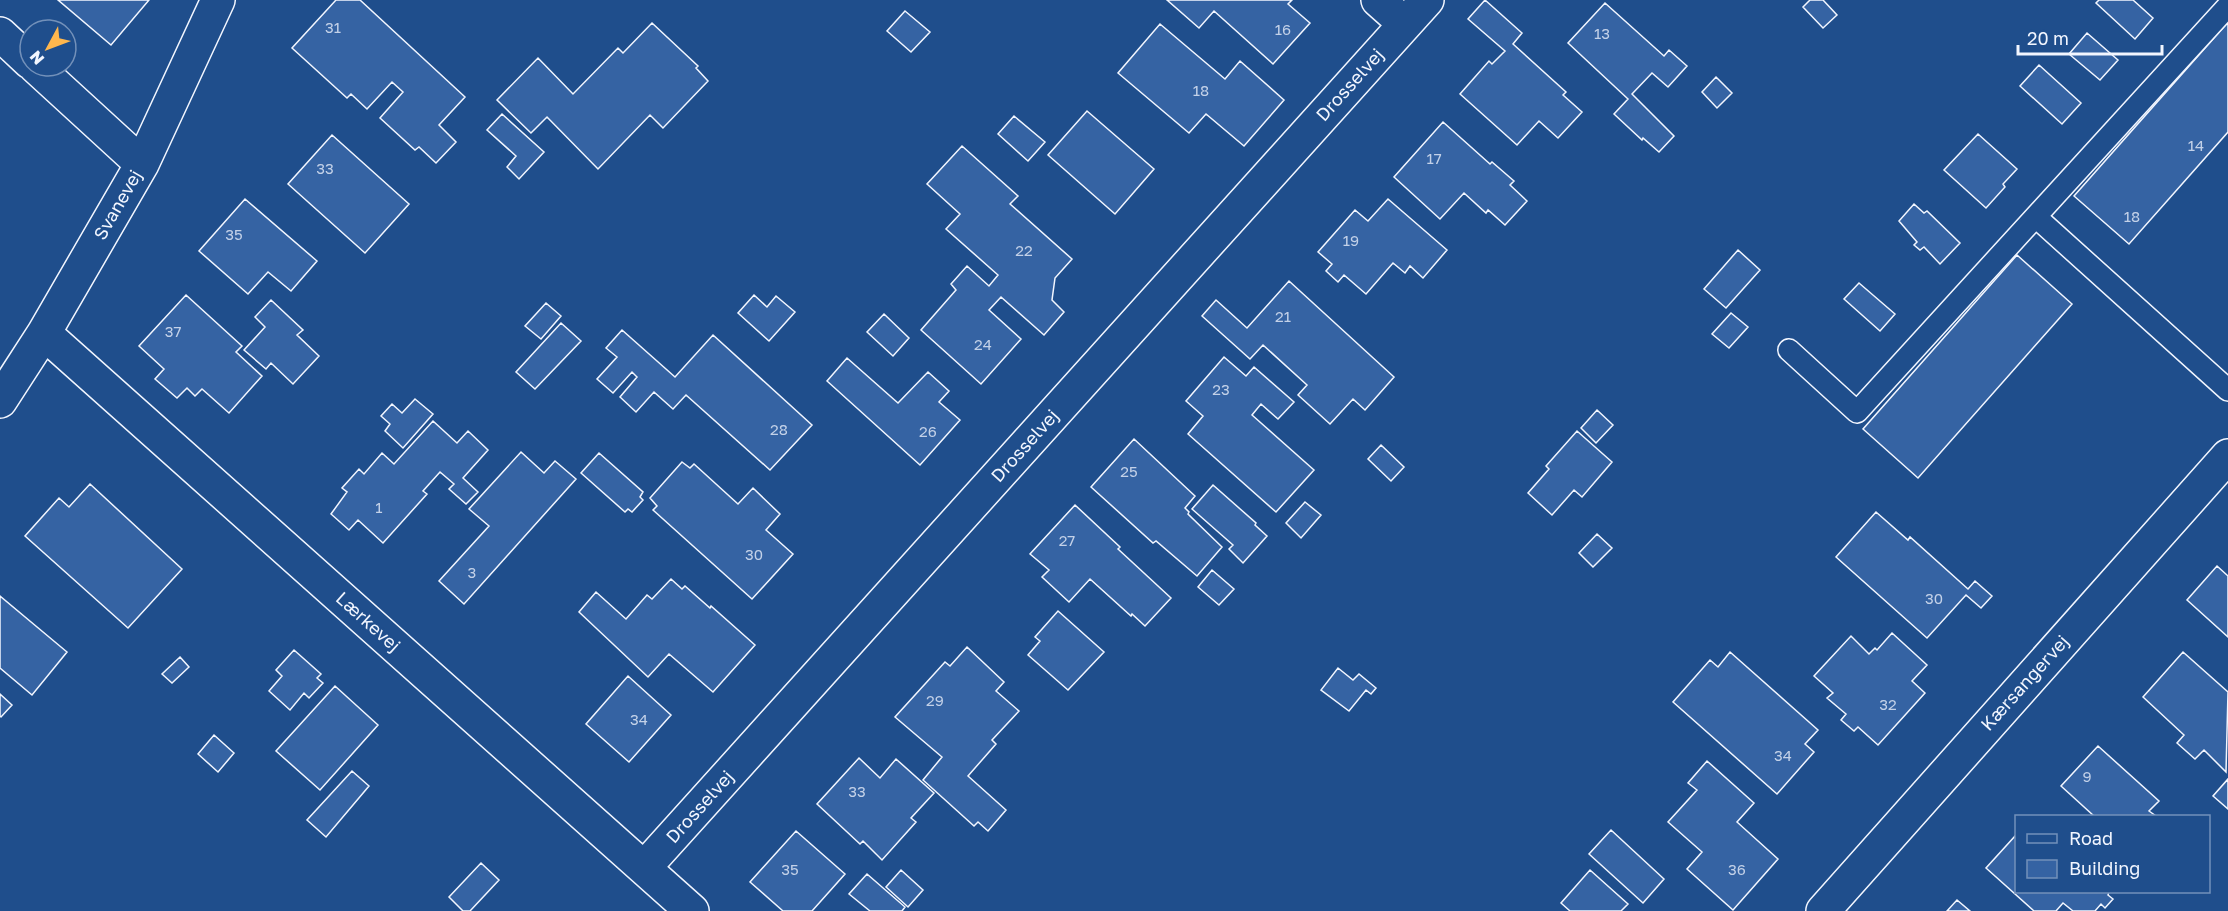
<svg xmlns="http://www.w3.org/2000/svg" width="2228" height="911" font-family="'Golos Text',sans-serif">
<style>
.building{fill:#3563a3;stroke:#f2f6ff;stroke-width:1.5}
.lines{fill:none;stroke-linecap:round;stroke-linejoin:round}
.service-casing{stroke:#f2f6ff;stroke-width:24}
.minor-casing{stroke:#f2f6ff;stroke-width:36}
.service{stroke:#1f4e8c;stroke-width:21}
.minor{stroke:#1f4e8c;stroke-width:33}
.labels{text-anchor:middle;stroke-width:4.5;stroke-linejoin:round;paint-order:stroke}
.number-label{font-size:15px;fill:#c3d1e8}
.street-label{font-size:18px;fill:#f2f6ff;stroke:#1f4e8c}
</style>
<rect width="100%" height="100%" fill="#1f4e8c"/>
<path class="building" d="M 58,0 L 149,0 L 111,45 Z
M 336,0 L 360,0 L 465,97 L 439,125 L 456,142 L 436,163 L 419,147 L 415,150 L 380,118 L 403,92 L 392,82 L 367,109 L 351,94 L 347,98 L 292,48 Z
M 1167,0 L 1292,0 L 1288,4 L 1310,23 L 1273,64 L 1214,11 L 1199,28 Z
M 1485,0 L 1522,33 L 1513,44 L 1566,92 L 1563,95 L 1582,112 L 1558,138 L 1539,121 L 1517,145 L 1460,94 L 1489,61 L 1492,64 L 1505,51 L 1468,19 Z
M 1810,0 L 1823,0 L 1837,15 L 1823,28 L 1803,7 Z
M 2099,0 L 2133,0 L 2153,18 L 2135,39 L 2096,3 Z
M 1605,3 L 1664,56 L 1669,50 L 1687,66 L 1668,87 L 1652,73 L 1632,94 L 1674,136 L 1659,152 L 1643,138 L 1642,140 L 1614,114 L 1628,99 L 1568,43 Z
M 905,11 L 930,32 L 911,52 L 887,31 Z
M 2228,22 L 2228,132 L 2129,244 L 2074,196 Z
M 652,23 L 698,66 L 696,68 L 708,81 L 663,128 L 650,115 L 598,169 L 547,117 L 531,133 L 497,100 L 538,58 L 573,94 L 618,48 L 623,53 Z
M 1160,24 L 1225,79 L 1240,61 L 1284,100 L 1244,146 L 1206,114 L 1189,133 L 1118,73 Z
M 2087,33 L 2118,60 L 2100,80 L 2069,54 Z
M 2039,65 L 2081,103 L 2062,124 L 2020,86 Z
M 1716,77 L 1732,93 L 1717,108 L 1702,92 Z
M 1087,111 L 1154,169 L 1115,214 L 1048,155 Z
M 502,114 L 544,152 L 519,179 L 507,167 L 516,156 L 487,130 Z
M 1014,116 L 1045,142 L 1028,161 L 998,134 Z
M 1443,122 L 1490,164 L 1492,162 L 1514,181 L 1510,185 L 1527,201 L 1505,225 L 1488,210 L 1486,213 L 1464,193 L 1440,219 L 1394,177 Z
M 1978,134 L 2017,169 L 2003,184 L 2005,187 L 1986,208 L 1944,170 Z
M 332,135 L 409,204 L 365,253 L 288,184 Z
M 962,146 L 1018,196 L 1010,204 L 1072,259 L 1055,278 L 1052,300 L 1064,312 L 1044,335 L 1001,297 L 989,310 L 1021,339 L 981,384 L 921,330 L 956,290 L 951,284 L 967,266 L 989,286 L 998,275 L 946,229 L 960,214 L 927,184 Z
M 245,199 L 317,261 L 291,291 L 268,272 L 248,294 L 199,251 Z
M 1388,199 L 1447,250 L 1423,278 L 1410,266 L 1405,273 L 1393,263 L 1366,294 L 1344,275 L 1338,282 L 1326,271 L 1332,264 L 1318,252 L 1355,210 L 1368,221 Z
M 1914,204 L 1924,213 L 1927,211 L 1960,243 L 1940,264 L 1924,247 L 1920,250 L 1914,245 L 1917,242 L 1899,221 Z
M 1738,250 L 1760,270 L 1726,308 L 1704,289 Z
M 2017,255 L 2072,304 L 1918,478 L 1863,429 Z
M 1289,281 L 1394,377 L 1365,410 L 1353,399 L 1330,424 L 1298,395 L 1307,385 L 1263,345 L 1250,359 L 1202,316 L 1216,300 L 1247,328 Z
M 1859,283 L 1895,314 L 1880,331 L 1844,299 Z
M 186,295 L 242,346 L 236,352 L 262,376 L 229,413 L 202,389 L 195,396 L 187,388 L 177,398 L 155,379 L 164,369 L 139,346 Z
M 754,295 L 767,307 L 776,296 L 795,312 L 769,341 L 738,313 Z
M 271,300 L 303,330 L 297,335 L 319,356 L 293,384 L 271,363 L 266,369 L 244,350 L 265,327 L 255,317 Z
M 546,303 L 561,316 L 541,339 L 525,326 Z
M 1731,313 L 1748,327 L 1729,348 L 1712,334 Z
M 884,314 L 909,338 L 893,356 L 867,332 Z
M 561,323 L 581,341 L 535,389 L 516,372 Z
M 622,330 L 675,377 L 713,335 L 812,425 L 770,470 L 686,395 L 673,409 L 654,392 L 636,412 L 620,397 L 637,377 L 632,372 L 613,393 L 597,379 L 617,357 L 606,348 Z
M 1224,357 L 1246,376 L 1254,367 L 1294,402 L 1278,419 L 1261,404 L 1252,415 L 1314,470 L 1276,512 L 1188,434 L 1203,416 L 1186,401 Z
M 847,358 L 898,403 L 928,372 L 949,391 L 939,402 L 960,420 L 920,465 L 827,381 Z
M 415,399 L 433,414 L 403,448 L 385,431 L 390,424 L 381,416 L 392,404 L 402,413 Z
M 1597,410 L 1613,425 L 1596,443 L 1581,428 Z
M 433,421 L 457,443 L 468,431 L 488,450 L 463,478 L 478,492 L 466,504 L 449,489 L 454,484 L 440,472 L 423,491 L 427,494 L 383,543 L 358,520 L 349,530 L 331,514 L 347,492 L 342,488 L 359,469 L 364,474 L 382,453 L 394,464 Z
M 1577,431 L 1612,462 L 1582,497 L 1574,490 L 1552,515 L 1528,493 L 1549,469 L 1546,466 Z
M 1134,439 L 1195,496 L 1185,508 L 1189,512 L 1188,514 L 1222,547 L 1197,576 L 1156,541 L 1153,543 L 1091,487 Z
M 1381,445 L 1404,467 L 1391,481 L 1368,459 Z
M 521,452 L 544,473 L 555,461 L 576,479 L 464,604 L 439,581 L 489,526 L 469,509 Z
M 599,453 L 643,492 L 640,497 L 643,500 L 632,512 L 628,509 L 625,512 L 581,473 Z
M 682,462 L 690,468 L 694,464 L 738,504 L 753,488 L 780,514 L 766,530 L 793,554 L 752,599 L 653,510 L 657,506 L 650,498 Z
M 90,484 L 182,569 L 128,628 L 25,536 L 59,498 L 69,507 Z
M 1213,485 L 1256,523 L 1255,525 L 1267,536 L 1243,563 L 1229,549 L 1233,545 L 1192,509 Z
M 1305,502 L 1321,515 L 1301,538 L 1286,523 Z
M 1075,505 L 1120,547 L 1118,549 L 1171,598 L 1145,626 L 1132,614 L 1131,616 L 1090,579 L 1069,602 L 1042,577 L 1049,570 L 1030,554 Z
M 1876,512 L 1908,540 L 1910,537 L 1968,589 L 1975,581 L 1992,596 L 1981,608 L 1966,595 L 1927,638 L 1836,557 Z
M 1597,534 L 1612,548 L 1593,567 L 1579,553 Z
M 2217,566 L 2228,576 L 2228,637 L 2187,600 Z
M 1212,570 L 1234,589 L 1219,605 L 1198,587 Z
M 671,579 L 682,589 L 685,586 L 710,608 L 711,606 L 755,645 L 713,692 L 669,654 L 648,677 L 579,612 L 596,592 L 626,619 L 647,595 L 652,599 Z
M 0,596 L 67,652 L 32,695 L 0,668 Z
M 1058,611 L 1104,652 L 1068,690 L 1028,655 L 1040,641 L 1035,637 Z
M 1892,633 L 1927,665 L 1912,681 L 1925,693 L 1878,745 L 1858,727 L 1854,731 L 1841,720 L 1846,714 L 1827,698 L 1833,693 L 1814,676 L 1851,636 L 1869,654 L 1875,648 L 1877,650 Z
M 967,647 L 1004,682 L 996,691 L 1019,711 L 992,740 L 996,744 L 968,776 L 1006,810 L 988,831 L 978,822 L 974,826 L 923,780 L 942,757 L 895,717 L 945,662 L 950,666 Z
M 294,650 L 321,674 L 317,678 L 323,683 L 309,698 L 304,693 L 290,710 L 269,691 L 282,676 L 276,670 Z
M 1730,652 L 1818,730 L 1805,744 L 1814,752 L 1777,794 L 1673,702 L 1710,660 L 1718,667 Z
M 2183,652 L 2228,692 L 2226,772 L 2204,750 L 2195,759 L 2177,743 L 2184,735 L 2143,697 Z
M 180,657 L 189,667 L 172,683 L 162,674 Z
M 1338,668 L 1353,680 L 1359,674 L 1376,688 L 1371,694 L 1366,690 L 1349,711 L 1321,690 Z
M 628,676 L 671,715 L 629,762 L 586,724 Z
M 335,686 L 378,725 L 320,790 L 276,751 Z
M 0,694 L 12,705 L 1,717 L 0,716 Z
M 214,735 L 234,753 L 218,772 L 198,754 Z
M 2098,746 L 2159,801 L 2149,811 L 2156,816 L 2094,816 L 2061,786 Z
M 859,758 L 880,778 L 896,759 L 934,793 L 911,818 L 916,822 L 882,860 L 863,841 L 860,844 L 817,804 Z
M 1707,761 L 1754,803 L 1737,822 L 1778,859 L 1733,910 L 1687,869 L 1702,852 L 1668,822 L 1697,790 L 1688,783 Z
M 352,771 L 369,786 L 326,837 L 307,820 Z
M 2228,779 L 2228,809 L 2213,796 Z
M 1611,830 L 1664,879 L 1643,903 L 1589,854 Z
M 796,831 L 845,874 L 812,911 L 783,911 L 750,882 Z
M 2016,835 L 2016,892 L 2109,892 L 2108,895 L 2113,899 L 2105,908 L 2101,904 L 2095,911 L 2073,911 L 2063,903 L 2056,911 L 2034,911 L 1986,868 Z
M 481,863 L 499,880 L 470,911 L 463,911 L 449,897 Z
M 901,870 L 923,890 L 908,907 L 886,887 Z
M 1590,870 L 1628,904 L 1621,911 L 1570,911 L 1561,903 Z
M 867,874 L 905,907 L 902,911 L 870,911 L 849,894 Z
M 1957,900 L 1970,911 L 1947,911 Z"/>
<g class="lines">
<g class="service-casing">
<path id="service" d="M 2036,217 L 2228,390
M 1789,350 L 1857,412 L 2228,6"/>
</g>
<g class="minor-casing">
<path id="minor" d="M 1378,0 L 1405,24
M 0,34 L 30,62
M 35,66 L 142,164
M 44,333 L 692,911
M 0,401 L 44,333 L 142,164 L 218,0
M 644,868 L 1427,0
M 1823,911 L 2228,456"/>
</g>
<use href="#service" class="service"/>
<use href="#minor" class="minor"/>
</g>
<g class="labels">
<g class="number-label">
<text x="333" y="33">31</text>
<text x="1283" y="35">16</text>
<text x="1602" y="39">13</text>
<text x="1201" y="96">18</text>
<text x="2196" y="151">14</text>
<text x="1434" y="164">17</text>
<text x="325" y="174">33</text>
<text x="2132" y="222">18</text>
<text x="234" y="240">35</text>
<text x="1351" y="246">19</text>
<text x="1024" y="256">22</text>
<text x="1283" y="322">21</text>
<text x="173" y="337">37</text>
<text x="983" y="350">24</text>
<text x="1221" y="395">23</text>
<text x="779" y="435">28</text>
<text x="928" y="437">26</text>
<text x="1129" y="477">25</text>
<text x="379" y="513">1</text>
<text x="1067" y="546">27</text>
<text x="754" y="560">30</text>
<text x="472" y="578">3</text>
<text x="1934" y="604">30</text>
<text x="935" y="706">29</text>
<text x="1888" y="710">32</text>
<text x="639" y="725">34</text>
<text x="1783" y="761">34</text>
<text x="2087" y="782">9</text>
<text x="857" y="797">33</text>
<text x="790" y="875">35</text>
<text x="1737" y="875">36</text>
</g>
<g class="street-label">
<text transform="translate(1350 85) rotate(-48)" y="6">Drosselvej</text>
<text transform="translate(118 205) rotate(-60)" y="6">Svanevej</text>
<text transform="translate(1025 446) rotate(-48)" y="6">Drosselvej</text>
<text transform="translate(368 622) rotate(42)" y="6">Lærkevej</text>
<text transform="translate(2025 683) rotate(-48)" y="6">Kærsangervej</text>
<text transform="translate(700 807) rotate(-48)" y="6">Drosselvej</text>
</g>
</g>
<rect x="2015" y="815" width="195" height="78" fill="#1f4e8c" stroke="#7391ba" stroke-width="1.5"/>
<rect x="2027" y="834" width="30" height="9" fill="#1f4e8c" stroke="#7391ba" stroke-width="1.5"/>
<text x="2069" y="845" font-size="18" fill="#f2f6ff">Road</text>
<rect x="2027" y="860" width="30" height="18" fill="#3563a3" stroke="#7391ba" stroke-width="1.5"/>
<text x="2069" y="875" font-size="18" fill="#f2f6ff">Building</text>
<g transform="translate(48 48) rotate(229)"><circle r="28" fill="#1f4e8c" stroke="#7391ba" stroke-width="1.5"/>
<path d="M0-4.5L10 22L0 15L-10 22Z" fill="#ffb74d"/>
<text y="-9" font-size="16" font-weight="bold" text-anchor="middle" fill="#f2f6ff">N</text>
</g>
<path d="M2018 45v9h144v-9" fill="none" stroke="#f2f6ff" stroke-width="3"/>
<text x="2027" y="45" font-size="18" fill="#f2f6ff" stroke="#1f4e8c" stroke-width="4.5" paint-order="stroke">20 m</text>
</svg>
